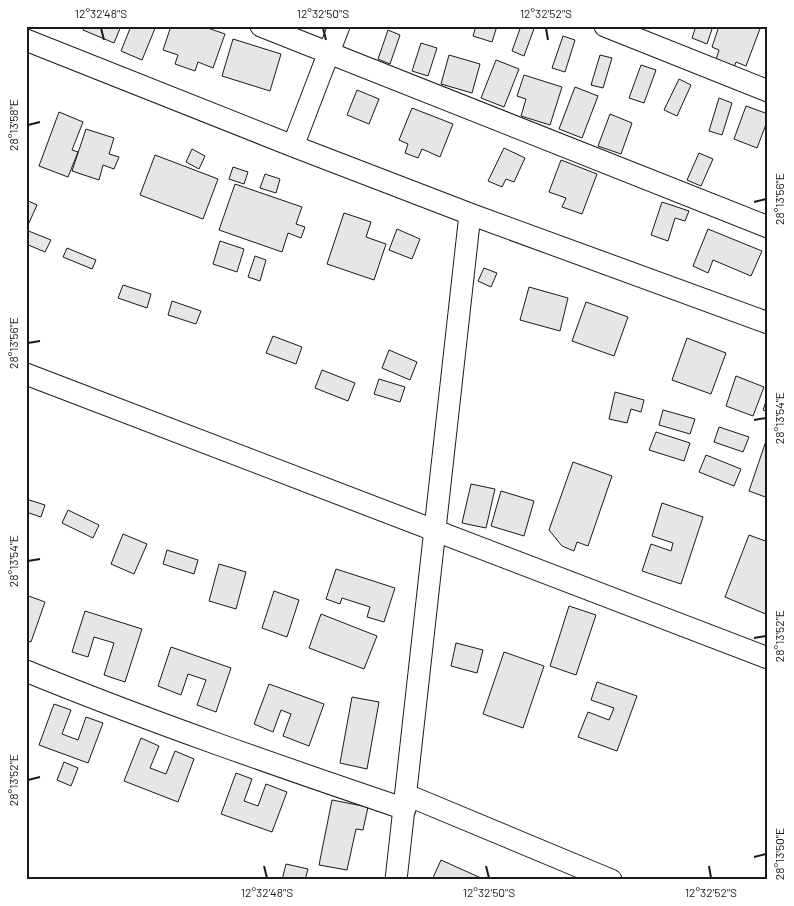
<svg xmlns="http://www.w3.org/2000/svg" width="794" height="906" font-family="Barlow,sans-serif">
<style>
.building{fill:#e6e6e6;stroke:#1a1a1a}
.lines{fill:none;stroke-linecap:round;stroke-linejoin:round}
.minor-casing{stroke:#1a1a1a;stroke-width:23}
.minor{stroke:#fff;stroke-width:21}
.ticks{fill:none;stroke:#1a1a1a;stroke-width:2}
.neatline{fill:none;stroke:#1a1a1a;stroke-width:2}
.ticks-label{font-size:12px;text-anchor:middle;fill:#1a1a1a}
</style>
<rect width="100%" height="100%" fill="#fff"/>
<path class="building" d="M 85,26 L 121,26 L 114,43 L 83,30 Z
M 131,26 L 156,26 L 142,60 L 121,51 Z
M 171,26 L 202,26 L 225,34 L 213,68 L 198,62 L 195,71 L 175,64 L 178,55 L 163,50 Z
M 476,26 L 497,26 L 492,42 L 473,36 Z
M 521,26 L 535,26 L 524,56 L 512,51 Z
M 696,26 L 713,26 L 707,44 L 692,38 Z
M 719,26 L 761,26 L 746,66 L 736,62 L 733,70 L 715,63 L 719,50 L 712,47 Z
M 388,30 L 400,35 L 390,64 L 378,59 Z
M 563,36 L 575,40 L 565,72 L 552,68 Z
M 233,39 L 281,54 L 270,91 L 222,76 Z
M 421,43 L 437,48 L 428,76 L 412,71 Z
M 449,55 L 480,64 L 472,93 L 441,84 Z
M 600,55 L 612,58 L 603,88 L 591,85 Z
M 496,60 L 519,69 L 504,107 L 481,98 Z
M 641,65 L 656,70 L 644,103 L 629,98 Z
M 524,75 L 562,87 L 550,125 L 521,116 L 526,99 L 517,96 Z
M 679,79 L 691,85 L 677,116 L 664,110 Z
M 575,87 L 598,96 L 582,138 L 559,129 Z
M 357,90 L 379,99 L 369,124 L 347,115 Z
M 719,98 L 732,103 L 722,135 L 709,131 Z
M 746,106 L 768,114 L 768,119 L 757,148 L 734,139 Z
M 412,108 L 453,124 L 440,157 L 422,149 L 418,158 L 405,153 L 408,144 L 399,140 Z
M 59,112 L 83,122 L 72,150 L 78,152 L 68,177 L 39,166 Z
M 610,114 L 632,123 L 621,154 L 598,146 Z
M 86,129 L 114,138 L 109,154 L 119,157 L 114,169 L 103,165 L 99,180 L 72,171 Z
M 504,148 L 525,158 L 514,182 L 506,179 L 502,187 L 488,181 Z
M 192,149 L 205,156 L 199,169 L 186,162 Z
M 699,153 L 713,159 L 701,186 L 687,180 Z
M 155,155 L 218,179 L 203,219 L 140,195 Z
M 561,160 L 597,174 L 582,214 L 562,207 L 566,198 L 549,192 Z
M 233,167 L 248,172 L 244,184 L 229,179 Z
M 265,174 L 280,179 L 276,193 L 260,188 Z
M 235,184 L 302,207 L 296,224 L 305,227 L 301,238 L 288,233 L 282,252 L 219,230 Z
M 26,200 L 37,205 L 28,225 L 26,224 Z
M 662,202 L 689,211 L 685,221 L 675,218 L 668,241 L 651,235 Z
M 344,213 L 371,222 L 366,237 L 386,244 L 374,280 L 327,264 Z
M 397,229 L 420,239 L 412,259 L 389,250 Z
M 708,229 L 762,251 L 751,276 L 713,260 L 708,273 L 693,266 Z
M 26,230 L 51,240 L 45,252 L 26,244 Z
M 220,241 L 244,249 L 237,272 L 213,264 Z
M 67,248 L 96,260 L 92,269 L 63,257 Z
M 255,256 L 266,260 L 260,281 L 248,277 Z
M 484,268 L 497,273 L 491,287 L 478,281 Z
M 123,285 L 151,294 L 147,308 L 118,298 Z
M 529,287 L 568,298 L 560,331 L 520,320 Z
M 172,301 L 201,311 L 196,324 L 168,315 Z
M 586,302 L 628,317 L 614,356 L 572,341 Z
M 273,336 L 302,347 L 296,364 L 266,353 Z
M 687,338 L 726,353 L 711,394 L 672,380 Z
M 389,350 L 417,362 L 410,380 L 382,368 Z
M 322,370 L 355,383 L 348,401 L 315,388 Z
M 736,376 L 764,387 L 753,416 L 726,406 Z
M 379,379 L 405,387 L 400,402 L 374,394 Z
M 615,392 L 644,400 L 641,412 L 631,409 L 627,423 L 609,419 Z
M 768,396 L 768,412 L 763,410 Z
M 663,410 L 695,419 L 690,434 L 659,425 Z
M 719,427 L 749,437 L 743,452 L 714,442 Z
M 656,432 L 690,443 L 684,461 L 649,450 Z
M 766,441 L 768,441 L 768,498 L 749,491 Z
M 706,455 L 741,469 L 734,486 L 699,472 Z
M 573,462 L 612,476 L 588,546 L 577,542 L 574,551 L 562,546 L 549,530 Z
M 471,484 L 495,489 L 486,528 L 462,523 Z
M 501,491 L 534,501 L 524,536 L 491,526 Z
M 26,499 L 45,505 L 41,517 L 26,512 Z
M 662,503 L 703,517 L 681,584 L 642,571 L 651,544 L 671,551 L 673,543 L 652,536 Z
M 68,510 L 99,525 L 93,538 L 62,523 Z
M 123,534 L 147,544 L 134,574 L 111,564 Z
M 749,535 L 768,542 L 768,565 L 766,569 L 768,570 L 768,615 L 725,597 Z
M 167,550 L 198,560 L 194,574 L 163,564 Z
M 219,564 L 246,572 L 236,609 L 209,601 Z
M 336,569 L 395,588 L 384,622 L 367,617 L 370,607 L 342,598 L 340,604 L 326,599 Z
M 274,591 L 299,600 L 287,637 L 262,628 Z
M 26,595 L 45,602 L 31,642 L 26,640 Z
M 569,606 L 596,615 L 576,675 L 550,666 Z
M 85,611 L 142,629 L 125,682 L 104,675 L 114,643 L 94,637 L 88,657 L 72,652 Z
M 321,614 L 377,636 L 364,669 L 309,648 Z
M 456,643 L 483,650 L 477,673 L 451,666 Z
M 171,647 L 231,668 L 216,712 L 197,705 L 206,680 L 188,674 L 181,695 L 158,686 Z
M 504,652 L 544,666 L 523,728 L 483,714 Z
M 597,682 L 637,696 L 617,751 L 578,737 L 588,712 L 609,720 L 614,708 L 591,700 Z
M 269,684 L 324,704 L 309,746 L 283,736 L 291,714 L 281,710 L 273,732 L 254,724 Z
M 352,697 L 379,702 L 367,769 L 340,763 Z
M 54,704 L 71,710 L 62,734 L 78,740 L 86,717 L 103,723 L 88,763 L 39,745 Z
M 141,738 L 159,746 L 150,768 L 166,774 L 175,751 L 194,759 L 178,802 L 124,781 Z
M 64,762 L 78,768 L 71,786 L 57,780 Z
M 236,773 L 252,779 L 244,801 L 258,806 L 266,784 L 287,792 L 272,832 L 221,814 Z
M 332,800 L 368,807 L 363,830 L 356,829 L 347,870 L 319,865 Z
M 441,860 L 481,878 L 480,880 L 432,880 Z
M 286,864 L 308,869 L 305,880 L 282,880 Z"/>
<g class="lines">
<g class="minor-casing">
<path id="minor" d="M 261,26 L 768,227
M 605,26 L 768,91
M 26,40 L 293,146 L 470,214 L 768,323
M 293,146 L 339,26
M 26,374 L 768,658
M 26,671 C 151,722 278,766 405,809
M 407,795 L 611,880
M 396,880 L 470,214"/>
</g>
<use href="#minor" class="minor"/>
</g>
<path class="ticks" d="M 101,28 L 104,40M 323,28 L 326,40M 546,28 L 548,40M 28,125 L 40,122M 754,202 L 766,199M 28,343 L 40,341M 754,420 L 766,418M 28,561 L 40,559M 754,638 L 766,636M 28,780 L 40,777M 754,857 L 766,854M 264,866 L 267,878M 486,866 L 489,878M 709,866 L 711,878"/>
<rect width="794" height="906" fill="none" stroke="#ffffff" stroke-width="55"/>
<rect x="28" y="28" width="738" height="850" class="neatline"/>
<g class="ticks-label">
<text x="101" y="18">12°32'48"S</text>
<text x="323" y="18">12°32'50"S</text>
<text x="546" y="18">12°32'52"S</text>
<text transform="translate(14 125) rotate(-90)" y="4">28°13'58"E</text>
<text transform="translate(780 199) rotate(-90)" y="4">28°13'56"E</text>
<text transform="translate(14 343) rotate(-90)" y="4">28°13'56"E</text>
<text transform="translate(780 418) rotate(-90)" y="4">28°13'54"E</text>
<text transform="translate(14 561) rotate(-90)" y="4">28°13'54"E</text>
<text transform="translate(780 636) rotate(-90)" y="4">28°13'52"E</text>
<text transform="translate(14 780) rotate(-90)" y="4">28°13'52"E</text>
<text transform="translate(780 854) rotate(-90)" y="4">28°13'50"E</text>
<text x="267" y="897">12°32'48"S</text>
<text x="489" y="897">12°32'50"S</text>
<text x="711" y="897">12°32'52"S</text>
</g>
</svg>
